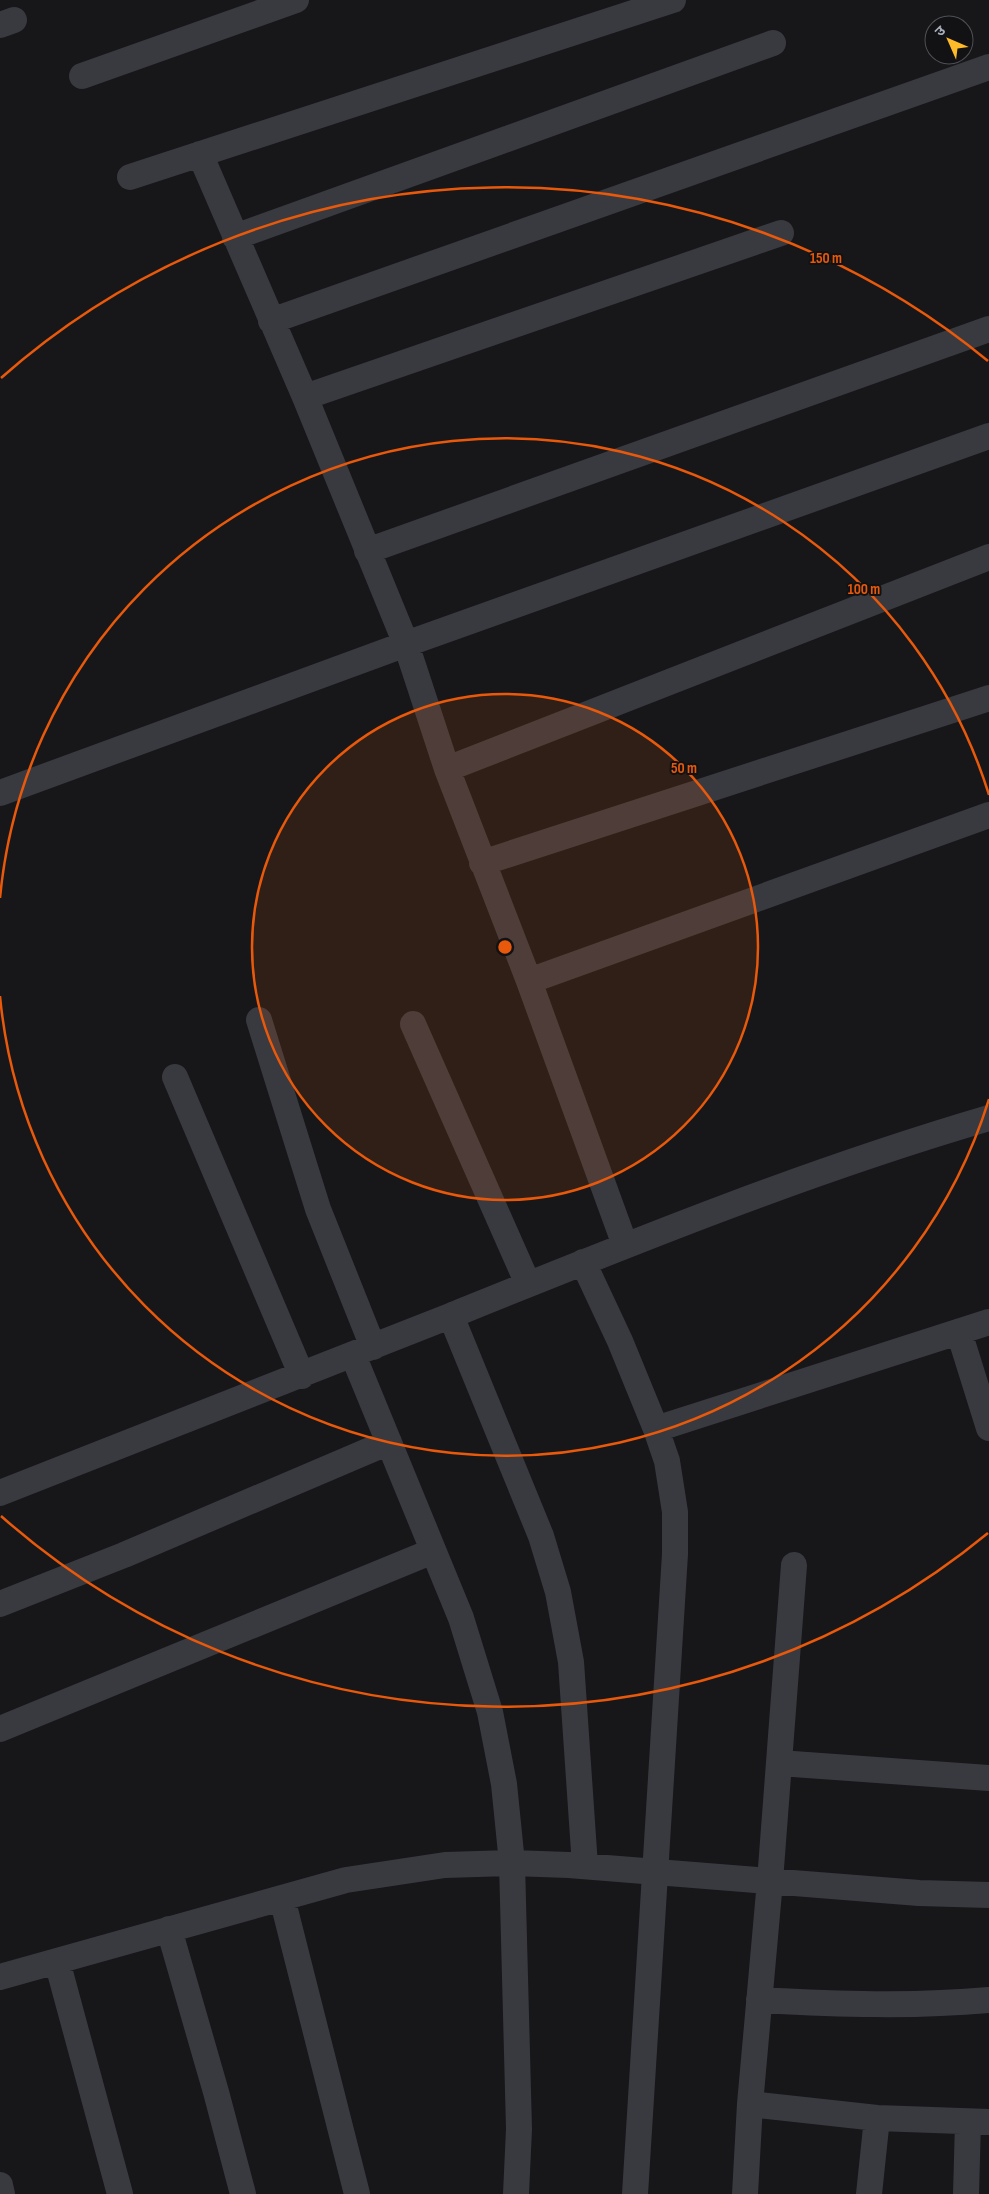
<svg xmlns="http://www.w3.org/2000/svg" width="989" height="2194" font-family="'Sofia Sans Condensed','Noto Sans Devanagari',sans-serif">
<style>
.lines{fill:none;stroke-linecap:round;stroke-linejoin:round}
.minor{stroke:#393a40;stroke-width:26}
.ring{fill:none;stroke:#e8590c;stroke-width:2.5}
.centre{fill:#e8590c;stroke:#121214;stroke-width:2.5}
.ring-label{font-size:15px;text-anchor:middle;font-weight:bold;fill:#e8590c;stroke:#121214;stroke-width:4;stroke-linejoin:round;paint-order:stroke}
</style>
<rect width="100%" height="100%" fill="#171719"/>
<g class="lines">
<path class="minor" d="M 0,25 L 14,20
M 82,76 L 296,0
M 200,154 L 305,397 L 406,644 L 447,769 L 529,981 L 625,1245
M 130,177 L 673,0
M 235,237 L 773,43
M 271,321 L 989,67
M 305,397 L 781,233
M 367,551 L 989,329
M 447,769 L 989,557
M 0,793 L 406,644 L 989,436
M 482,863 L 989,698
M 529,981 L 989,815
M 259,1020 L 318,1209 L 373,1347
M 413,1024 L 528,1284
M 175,1077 L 302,1376
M 583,1262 L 620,1341 L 656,1429 L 667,1461 L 675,1512 L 675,1554 L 635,2194
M 451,1316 L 541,1536 L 558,1592 L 571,1662 L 585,1866
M 959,1332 L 989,1428
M 353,1355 L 461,1618 L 490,1712 L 504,1784 L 512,1863 L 519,2129 L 516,2194
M 656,1429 L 989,1322
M 0,1493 C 151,1435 301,1376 450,1316 C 628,1244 805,1172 989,1118
M 0,1604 L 124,1555 L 389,1442
M 0,1729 L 433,1551
M 779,1763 L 989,1778
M 282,1898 L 357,2194
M 169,1929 L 216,2092 L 243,2194
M 57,1961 L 120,2194
M 0,1977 L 346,1880 L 445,1865 L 512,1863 L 569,1865 L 919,1893 L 989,1895
M 759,2000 C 836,2004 912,2007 989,2000
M 750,2104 L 877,2118 L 989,2122
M 0,2185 L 2,2194
M 745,2194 L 750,2104 L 770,1881 L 794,1565
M 869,2194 L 877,2118
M 966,2194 L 968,2122"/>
</g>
<circle cx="505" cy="947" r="253" fill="#e8590c" fill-opacity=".12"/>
<g class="ring">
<circle cx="505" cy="947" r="253"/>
<path d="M989 1099A507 507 0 0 1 0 996M0 898A507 507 0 0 1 989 795"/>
<path d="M988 1533A760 760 0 0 1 1 1516M1 378A760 760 0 0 1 988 361"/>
</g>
<circle cx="505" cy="947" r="8" class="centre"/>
<g class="ring-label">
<text x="826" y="263">150 m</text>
<text x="864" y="594">100 m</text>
<text x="684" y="773">50 m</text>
</g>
<g transform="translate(949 40) rotate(315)"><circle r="24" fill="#121214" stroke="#4e5056"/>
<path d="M0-4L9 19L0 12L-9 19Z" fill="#ffba29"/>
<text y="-8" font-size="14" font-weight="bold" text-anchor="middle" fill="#a8adba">उ</text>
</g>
</svg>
